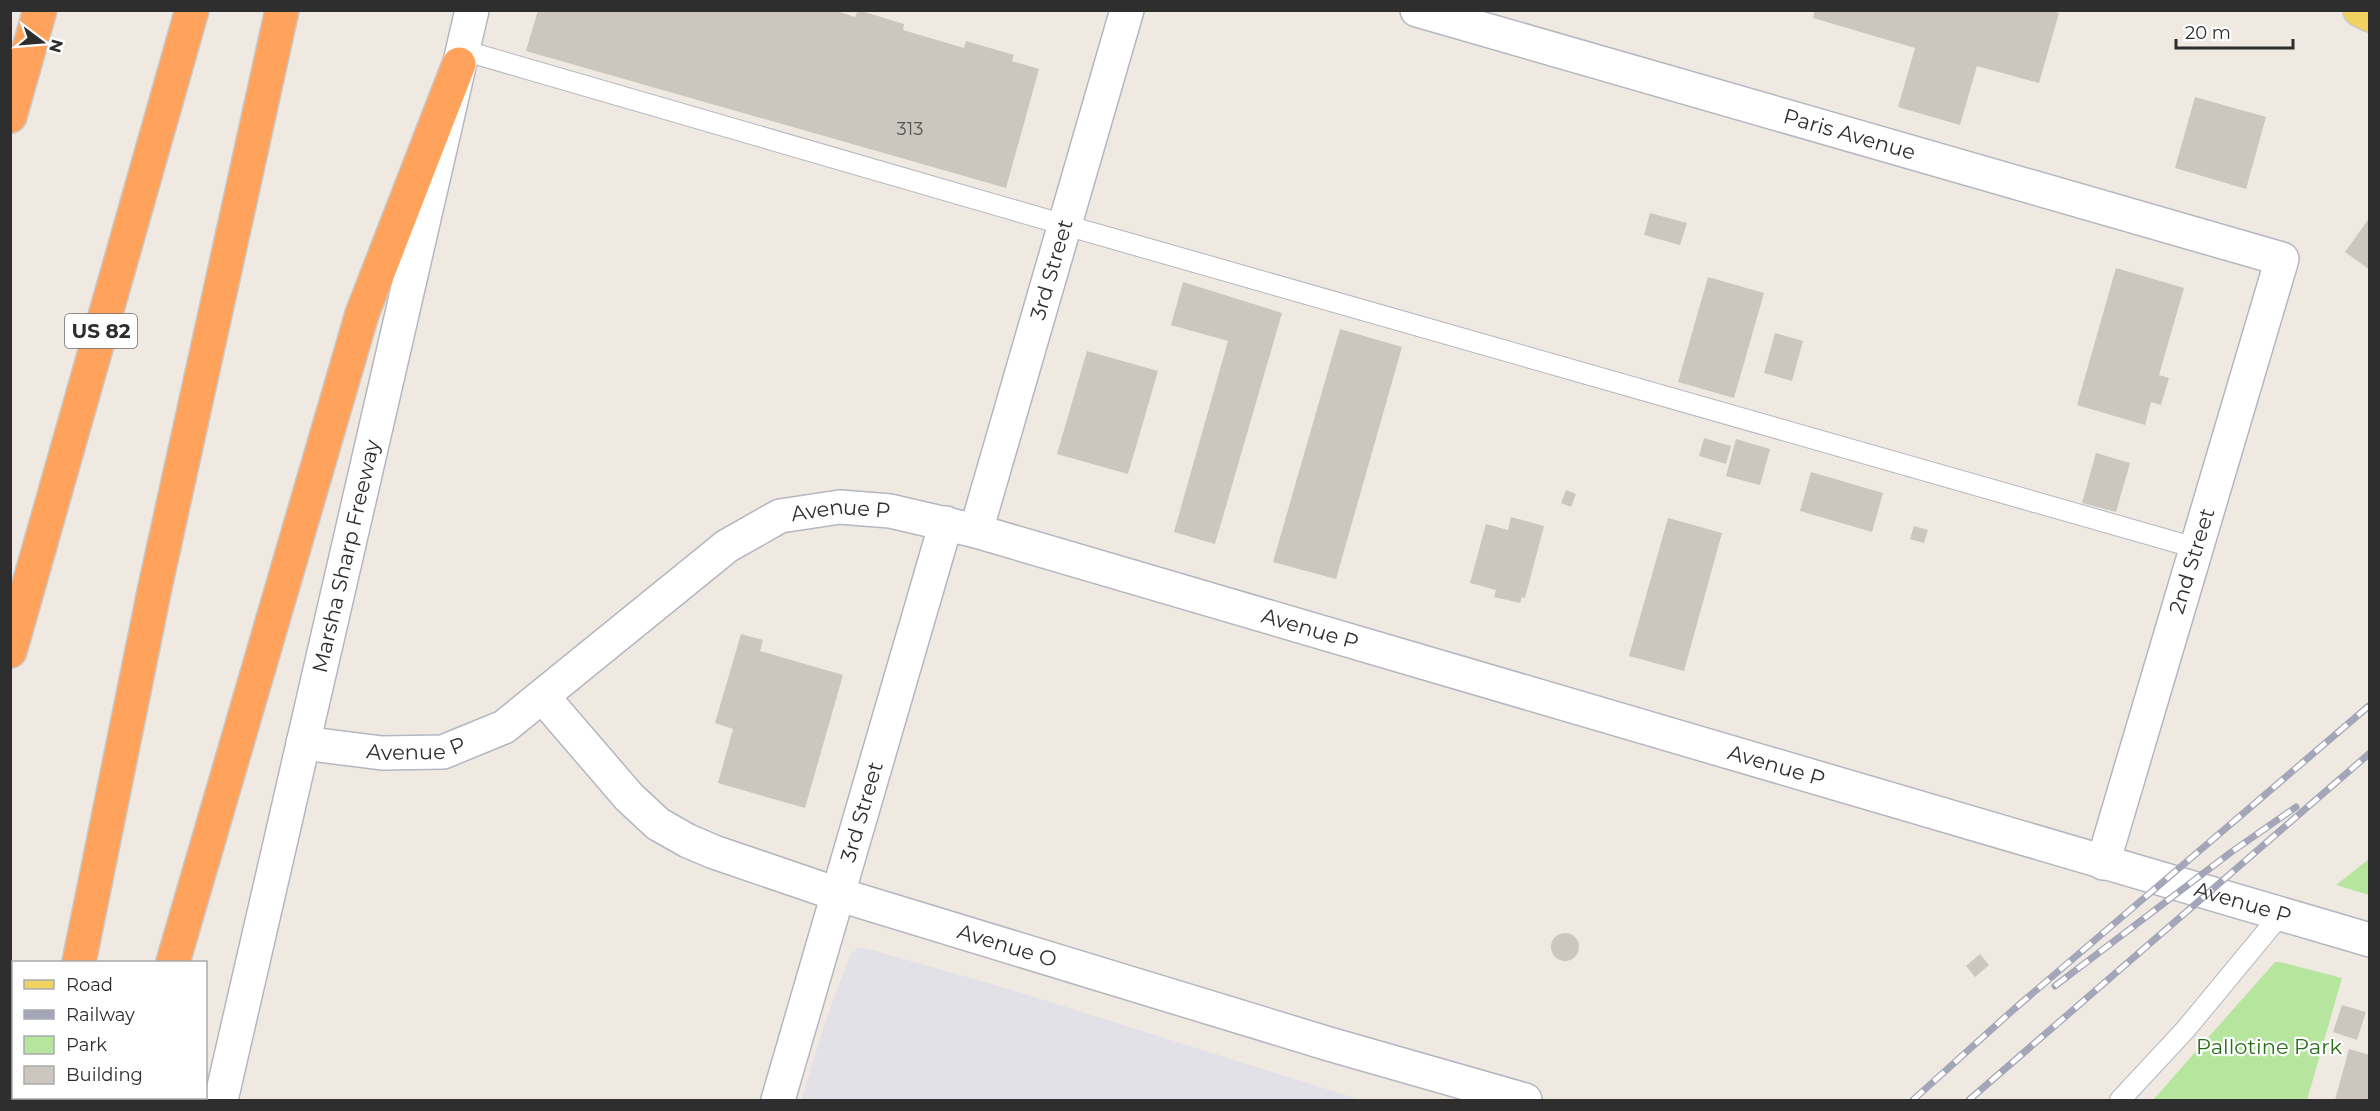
<svg xmlns="http://www.w3.org/2000/svg" width="2380" height="1111" font-family="Montserrat,sans-serif">
<style>
.industrial{fill:#e3e1e8}
.green{fill:#b6e59e}
.building{fill:#cbc7bf}
.lines{fill:none;stroke-linecap:round;stroke-linejoin:round}
.lane-casing{stroke:#b4b7c1;stroke-width:22}
.street-casing{stroke:#b4b7c1;stroke-width:36}
.secondary-casing{stroke:#b4b7c1;stroke-width:36}
.primary-casing{stroke:#c9c9c9;stroke-width:36}
.highway-casing{stroke:#c9c9c9;stroke-width:36}
.lane{stroke:#fff;stroke-width:20}
.street{stroke:#fff;stroke-width:33}
.secondary{stroke:#fff;stroke-width:33}
.primary{stroke:#f2d163;stroke-width:33}
.highway{stroke:#ffa35c;stroke-width:33}
.rail-casing{stroke:#a3a6b8;stroke-width:7}
.rail{stroke:#fff;stroke-width:4.5;stroke-dasharray:14;stroke-linecap:butt}
.labels{text-anchor:middle;stroke-width:4.5;stroke-linejoin:round;paint-order:stroke}
.number-label{font-size:18px;fill:#555452}
.shield{fill:#fff;stroke:#6d6d6d;stroke-width:1.5}
.shield-label{font-size:20px;font-weight:bold;fill:#2e2e2e}
.street-label{font-size:21px;fill:#2e2e2e;stroke:#fff}
.park-label{font-size:21px;fill:#2c6e1b;stroke:#fff}
</style>
<rect width="100%" height="100%" fill="#efe9e1"/>
<path class="industrial" d="M 859,948 L 865,948 L 1009,989 L 1361,1100 L 801,1100 L 827,1017 L 849,958 L 853,952 Z"/>
<path class="green" d="M 2369,859 L 2369,895 L 2336,885 Z
M 2275,962 L 2280,962 L 2342,978 L 2307,1100 L 2153,1100 Z"/>
<path class="building" d="M 538,10 L 834,10 L 855,17 L 858,10 L 904,24 L 903,30 L 964,48 L 966,41 L 1014,55 L 1012,61 L 1039,69 L 1006,188 L 526,51 Z
M 1815,10 L 2049,10 L 2059,13 L 2039,83 L 1977,66 L 1960,125 L 1898,107 L 1915,48 L 1813,18 Z
M 2195,97 L 2266,117 L 2246,189 L 2175,168 Z
M 1650,213 L 1687,223 L 1680,245 L 1644,235 Z
M 2370,217 L 2370,270 L 2345,252 Z
M 2116,268 L 2184,288 L 2159,375 L 2169,378 L 2161,405 L 2151,402 L 2145,425 L 2077,405 Z
M 1708,277 L 1764,293 L 1734,398 L 1678,382 Z
M 1183,282 L 1282,313 L 1215,544 L 1174,532 L 1228,341 L 1171,325 Z
M 1340,329 L 1402,347 L 1336,579 L 1273,562 Z
M 1775,333 L 1803,341 L 1792,381 L 1764,373 Z
M 1087,351 L 1158,371 L 1128,474 L 1057,454 Z
M 1704,438 L 1731,446 L 1726,464 L 1699,456 Z
M 1736,439 L 1770,449 L 1760,485 L 1726,476 Z
M 2096,453 L 2130,463 L 2116,512 L 2082,503 Z
M 1811,472 L 1883,493 L 1872,532 L 1800,511 Z
M 1566,490 L 1576,494 L 1571,507 L 1561,503 Z
M 1511,517 L 1544,526 L 1525,598 L 1522,597 L 1520,603 L 1494,597 L 1496,590 L 1470,583 L 1486,524 L 1508,530 Z
M 1668,518 L 1722,533 L 1684,671 L 1629,656 Z
M 1914,526 L 1928,530 L 1924,543 L 1910,539 Z
M 741,634 L 763,640 L 760,651 L 843,675 L 805,808 L 718,783 L 733,729 L 715,723 Z
M1551 947a14 14 0 1 1 28 0a14 14 0 1 1-28 0Z
M 1980,954 L 1989,965 L 1975,977 L 1966,966 Z
M 2342,1005 L 2366,1012 L 2357,1040 L 2333,1032 Z
M 2349,1049 L 2370,1055 L 2370,1100 L 2335,1100 Z"/>
<g class="lines">
<g class="lane-casing">
<path id="lane" d="M 462,50 L 1065,225 L 2196,548
M 2120,1100 L 2186,1029 L 2281,914"/>
</g>
<g class="street-casing">
<g id="street">
<path id="s1" d="M 1417,10 L 2282,259 L 2103,863"/>
<path id="s2" d="M 976,531 L 1127,10"/>
<path id="s3" d="M 543,697 L 629,797 L 658,824 L 688,841 L 714,852 L 837,894 L 1329,1044 L 1525,1100"/>
<path id="s4" d="M 778,1100 L 946,523"/>
</g>
</g>
<g class="secondary-casing">
<g id="secondary">
<path id="s5" d="M 303,743 L 382,753 L 443,752 L 504,727 L 727,546 L 780,516 L 840,507 L 890,511 L 976,531 L 2370,940"/>
<path id="s6" d="M 221,1100 L 472,10"/>
</g>
</g>
<g class="primary-casing">
<path id="primary" d="M 2360,10 L 2370,15"/>
</g>
<g class="highway-casing">
<path id="highway" d="M 10,116 L 40,10
M 10,651 L 192,10
M 79,962 L 155,587 L 282,10
M 173,962 L 362,314 L 459,64
M 50,1100 L 51,1098
M 135,1100 L 136,1098"/>
</g>
<use href="#lane" class="lane"/>
<use href="#street" class="street"/>
<use href="#secondary" class="secondary"/>
<use href="#primary" class="primary"/>
<use href="#highway" class="highway"/>
<g class="rail-casing">
<path id="rail" d="M 2055,986 L 2230,853 L 2296,807
M 1913,1100 L 2013,1010 L 2370,705
M 1969,1100 L 2370,753"/>
</g>
<use href="#rail" class="rail"/>
</g>
<g class="labels">
<g class="number-label">
<text x="910" y="135">313</text>
</g>
<rect class="shield" x="65" y="314" width="72" height="34" rx="4.5"/>
<g class="shield-label">
<text x="101" y="338">US 82</text>
</g>
<g class="street-label">
<text dy="7" stroke="none"><textPath href="#s1" startOffset="450">Paris Avenue</textPath></text>
<text dy="7" stroke="none"><textPath href="#s2" startOffset="272">3rd Street</textPath></text>
<text dy="7" stroke="none"><textPath href="#s5" startOffset="616">Avenue P</textPath></text>
<text dy="7" stroke="none"><textPath href="#s6" startOffset="558">Marsha Sharp Freeway</textPath></text>
<text transform="translate(2192 561) rotate(-73)" y="7">2nd Street</text>
<text dy="7" stroke="none"><textPath href="#s5" startOffset="1102">Avenue P</textPath></text>
<text dy="7" stroke="none"><textPath href="#s5" startOffset="114">Avenue P</textPath></text>
<text dy="7" stroke="none"><textPath href="#s5" startOffset="1588">Avenue P</textPath></text>
<text dy="7" stroke="none"><textPath href="#s4" startOffset="300">3rd Street</textPath></text>
<text dy="7" stroke="none"><textPath href="#s5" startOffset="2074">Avenue P</textPath></text>
<text dy="7" stroke="none"><textPath href="#s3" startOffset="542">Avenue O</textPath></text>
</g>
<g class="park-label">
<text x="2269" y="1054">Pallotine Park</text>
</g>
</g>
<rect width="2380" height="1111" fill="none" stroke="#2e2e2e" stroke-width="24"/>
<rect x="12" y="961" width="195" height="138" fill="#ffffff" stroke="#ababab" stroke-width="1.5"/>
<rect x="24" y="980" width="30" height="9" fill="#f2d163" stroke="#ababab" stroke-width="1.5"/>
<text x="66" y="991" font-size="18" fill="#2e2e2e">Road</text>
<rect x="24" y="1010" width="30" height="9" fill="#a3a6b8" stroke="#ababab" stroke-width="1.5"/>
<text x="66" y="1021" font-size="18" fill="#2e2e2e">Railway</text>
<rect x="24" y="1036" width="30" height="18" fill="#b6e59e" stroke="#ababab" stroke-width="1.5"/>
<text x="66" y="1051" font-size="18" fill="#2e2e2e">Park</text>
<rect x="24" y="1066" width="30" height="18" fill="#cbc7bf" stroke="#ababab" stroke-width="1.5"/>
<text x="66" y="1081" font-size="18" fill="#2e2e2e">Building</text>
<g transform="translate(42 42) rotate(106)" stroke="#ffffff" stroke-width="4.5" paint-order="stroke">
<path d="M0-4.5L10 22L0 15L-10 22Z" fill="#2e2e2e"/>
<text y="-9" font-size="16" font-weight="bold" text-anchor="middle" fill="#2e2e2e">N</text>
</g>
<path d="M2176 39v9h117v-9" fill="none" stroke="#2e2e2e" stroke-width="3"/>
<text x="2185" y="39" font-size="18" fill="#2e2e2e" stroke="#ffffff" stroke-width="4.5" paint-order="stroke">20 m</text>
</svg>
